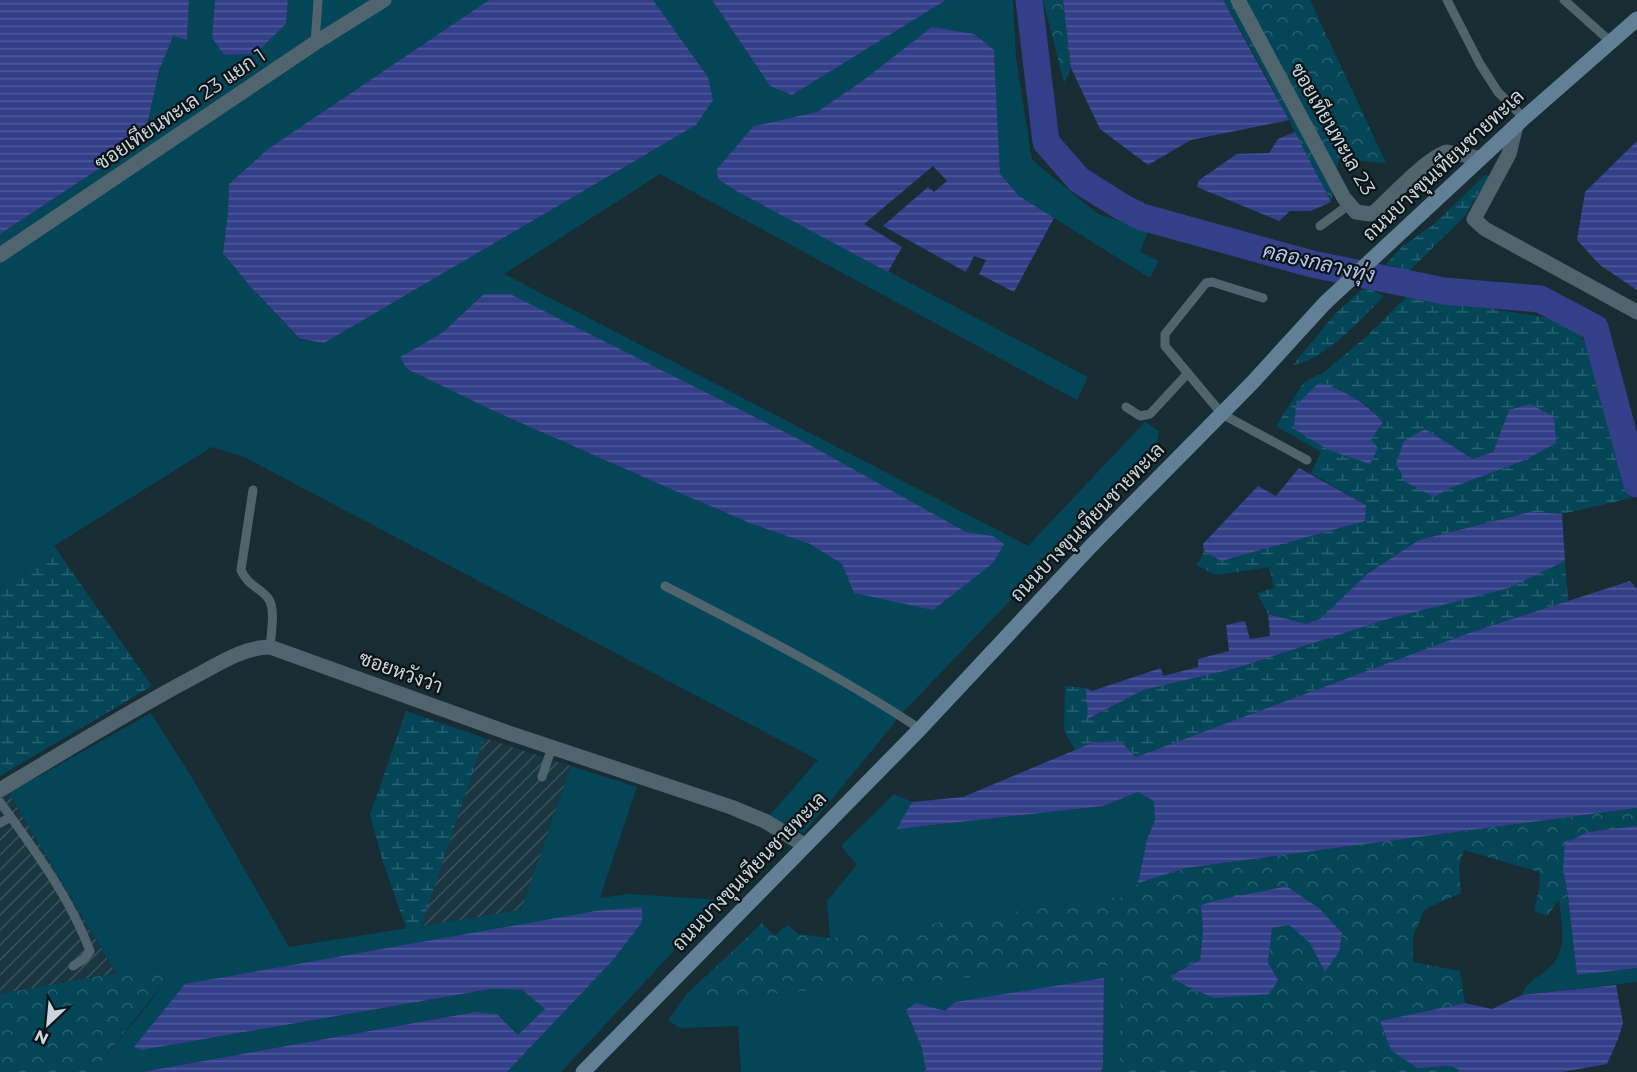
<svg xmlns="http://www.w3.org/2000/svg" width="1637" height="1072" font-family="Montserrat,Sarabun,sans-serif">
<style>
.industrial{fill:url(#industrial-furrows)}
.green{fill:#044658;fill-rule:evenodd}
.forest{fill:url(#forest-crowns);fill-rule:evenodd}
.wetland{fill:url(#wetland-marsh);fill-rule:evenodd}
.water{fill:url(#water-rules)}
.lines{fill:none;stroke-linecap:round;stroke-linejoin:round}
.river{stroke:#333f88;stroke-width:27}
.service{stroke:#4f646d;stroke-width:9}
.minor{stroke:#4f646d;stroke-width:15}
.secondary{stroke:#617f95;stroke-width:15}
.labels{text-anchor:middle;stroke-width:4.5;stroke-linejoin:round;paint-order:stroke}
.street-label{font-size:20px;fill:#cad6db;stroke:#0a1316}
.water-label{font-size:21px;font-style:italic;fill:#b9c4ee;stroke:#0a1316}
</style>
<defs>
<pattern id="industrial-furrows" width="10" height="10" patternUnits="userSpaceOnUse" patternTransform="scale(1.5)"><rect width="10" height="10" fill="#1a3741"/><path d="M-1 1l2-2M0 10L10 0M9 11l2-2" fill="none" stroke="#3a535c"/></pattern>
<pattern id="forest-crowns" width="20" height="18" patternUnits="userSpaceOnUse" patternTransform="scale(1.5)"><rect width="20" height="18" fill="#044658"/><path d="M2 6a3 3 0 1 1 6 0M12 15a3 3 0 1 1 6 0" fill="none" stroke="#27606f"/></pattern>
<pattern id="wetland-marsh" width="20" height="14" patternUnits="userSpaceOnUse" patternTransform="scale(1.5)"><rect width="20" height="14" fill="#044658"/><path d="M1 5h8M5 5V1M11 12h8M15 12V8" fill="none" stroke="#27606f"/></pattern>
<pattern id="water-rules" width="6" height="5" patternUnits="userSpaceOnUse" patternTransform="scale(1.5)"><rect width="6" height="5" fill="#333f88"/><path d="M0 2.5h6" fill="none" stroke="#4f5a98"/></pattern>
</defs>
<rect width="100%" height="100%" fill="#182c33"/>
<path class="industrial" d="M 484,738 L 571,766 L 522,910 L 421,927 Z
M 9,793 L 116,973 L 0,994 L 0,799 Z"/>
<path class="green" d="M 189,0 L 215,0 L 212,38 L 224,55 L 255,54 L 286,24 L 288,0 L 489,0 L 268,149 L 229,184 L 228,212 L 223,253 L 249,285 L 300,340 L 324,343 L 696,125 L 708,77 L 653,0 L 712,0 L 770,86 L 792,95 L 946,0 L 1013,0 L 1016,57 L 1032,160 L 1098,214 L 1148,231 L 1140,252 L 1159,261 L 1150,278 L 1019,196 L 1000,174 L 994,50 L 865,79 L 817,112 L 754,126 L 718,178 L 738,192 L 1088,377 L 1077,400 L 660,174 L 504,274 L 1028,546 L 1145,422 L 1159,431 L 1156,449 L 905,710 L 804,833 L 769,816 L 818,760 L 244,457 L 212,447 L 54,546 L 0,588 L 0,234 L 144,139 L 159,71 L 173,35 L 187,39 ZM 484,294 L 966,532 L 993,536 L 854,593 L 842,564 L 810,544 L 752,524 L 673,490 L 494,411 L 407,369 L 400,357 L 442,333 Z
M 151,713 L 191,776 L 289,947 L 521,910 L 571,766 L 637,787 L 600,898 L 628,894 L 721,900 L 561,1072 L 507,1072 L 614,959 L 642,922 L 142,1050 L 491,989 L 522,990 L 546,1010 L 518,1035 L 497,1014 L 475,1012 L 142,1072 L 93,1072 L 147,1006 L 176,966 L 116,973 L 9,793 Z
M 1138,792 L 1154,801 L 1155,820 L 1147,839 L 1138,883 L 1126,896 L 830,938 L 827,901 L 857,865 L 841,846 L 894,794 L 912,802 L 898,829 L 1103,806 Z
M 1568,897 L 1577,975 L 1637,968 L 1637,982 L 1522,995 C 1529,977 1541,978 1552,965 C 1568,948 1561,921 1559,900 Z
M 1122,965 L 1119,1072 L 1101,1072 L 1103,1066 L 1104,979 L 955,1002 L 946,1011 L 906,1010 L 921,1046 L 926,1070 L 923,1072 L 741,1072 L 738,1026 L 680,1028 L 668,1020 L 685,996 L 690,1003 L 722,998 Z"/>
<path class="forest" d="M 1043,0 L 1063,0 L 1071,68 L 1064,83 Z
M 1223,0 L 1310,0 L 1386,163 L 1339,159 L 1331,202 L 1263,70 Z
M 1637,808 L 1637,826 L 1588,832 L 1563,868 L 1568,897 L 1559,900 L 1547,916 L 1534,911 L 1540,884 L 1539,872 L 1464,850 L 1459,867 L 1461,893 L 1425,909 L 1413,936 L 1413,962 L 1460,971 L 1465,1003 L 1380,1021 L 1417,1068 L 1451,1066 L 1463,1072 L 1119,1072 L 1121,965 L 722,998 L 690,1003 L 685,996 L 762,923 L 774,936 L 788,925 L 798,934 L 830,938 L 1126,896 L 1138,883 L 1186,868 ZM 1286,886 L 1310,943 L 1289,925 L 1272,928 L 1268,963 L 1170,975 L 1200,960 L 1203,931 L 1201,905 Z
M 177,966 L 93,1072 L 0,1072 L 0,994 L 116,973 Z"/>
<path class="wetland" d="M 1485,175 L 1489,176 L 1465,216 L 1409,271 L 1386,264 L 1403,246 L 1433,225 Z
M 1365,287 L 1384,296 C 1361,319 1326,359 1293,365 L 1335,314 Z
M 1408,295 L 1572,322 L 1589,348 L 1631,498 L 1562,514 L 1529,512 L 1419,540 L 1367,574 L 1320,619 L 1306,624 L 1268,614 L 1257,593 L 1274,588 L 1269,567 L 1216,575 L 1197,565 L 1204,551 L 1221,561 L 1365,521 L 1366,505 L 1311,473 L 1321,452 L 1276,426 L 1304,382 L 1323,373 L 1367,336 ZM 1338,388 L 1368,406 L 1383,422 L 1370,439 ZM 1509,410 L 1525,460 L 1448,489 L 1434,496 L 1425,429 L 1473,459 L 1493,452 Z
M 54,546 L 152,686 L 0,776 L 0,588 Z
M 1565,561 L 1568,601 L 1469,633 L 1136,757 L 1120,741 L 1094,742 L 1075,750 L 1064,731 L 1065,686 L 1086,688 L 1089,719 L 1143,690 L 1233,669 L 1388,619 L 1509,588 Z
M 406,711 L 484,738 L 421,927 L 406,928 L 383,862 L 370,815 Z"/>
<path class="water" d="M 0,0 L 189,0 L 187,40 L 173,36 L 159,71 L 144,139 L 0,234 Z
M 215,0 L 288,0 L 286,24 L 255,54 L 224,55 L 212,38 Z
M 489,0 L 653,0 L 708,77 L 713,100 L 696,125 L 324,343 L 300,339 L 249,285 L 223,253 L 228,212 L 229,184 L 268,149 Z
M 712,0 L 946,0 L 792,95 L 770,86 Z
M 1063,0 L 1223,0 L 1289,120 L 1191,140 L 1148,165 L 1100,129 L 1071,68 Z
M 932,27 L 974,34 L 994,50 L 1000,174 L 1019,196 L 1054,218 L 1014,292 L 979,274 L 986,260 L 974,256 L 966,272 L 883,226 L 928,187 L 934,192 L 947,181 L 933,166 L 864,224 L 902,247 L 888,272 L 738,192 L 718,179 L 717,169 L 754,126 L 817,112 L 865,79 Z
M 1295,132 L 1331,202 L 1311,211 L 1290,211 L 1279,221 L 1197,187 L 1199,180 L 1237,154 L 1269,153 L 1278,139 Z
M 1637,141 L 1637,290 L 1600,265 L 1577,240 L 1585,192 Z
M 484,294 L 510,294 L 806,443 L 966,532 L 993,536 L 1004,544 L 993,563 L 933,610 L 854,593 L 842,564 L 810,544 L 752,524 L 673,490 L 494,411 L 407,369 L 400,357 L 442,333 Z
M 1319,383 C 1345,390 1365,402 1383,422 L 1371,439 L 1378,448 L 1370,464 L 1329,450 L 1294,429 L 1296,405 Z
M 1530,404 L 1554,417 L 1556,443 L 1525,460 L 1448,489 L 1434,497 L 1406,482 L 1396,464 L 1404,441 L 1425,429 L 1473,459 L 1493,452 L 1509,410 Z
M 1299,468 L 1366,505 L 1365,521 L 1221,561 L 1204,551 L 1203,544 L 1258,486 L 1276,496 Z
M 1530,512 L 1562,514 L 1565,561 L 1509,588 L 1388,619 L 1233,669 L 1143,690 L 1088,719 L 1086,688 L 1092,691 L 1161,668 L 1163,676 L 1198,667 L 1198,659 L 1229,651 L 1226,625 L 1245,621 L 1250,639 L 1270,636 L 1268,614 L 1306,624 L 1320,619 L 1367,574 L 1419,540 Z
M 1630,581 L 1637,589 L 1637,808 L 1186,868 L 1138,883 L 1147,839 L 1155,820 L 1154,801 L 1138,792 L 1103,806 L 897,829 L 912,802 L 963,797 L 1094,742 L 1120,741 L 1136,757 L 1469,633 Z
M 1637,826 L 1637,968 L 1577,975 L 1568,897 L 1563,868 L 1565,843 L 1588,832 Z
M 1286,886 L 1319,908 L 1342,933 L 1339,952 L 1325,972 L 1310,943 L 1289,925 L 1272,928 L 1268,963 L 1278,980 L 1269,994 L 1214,998 L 1182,984 L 1170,976 L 1200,960 L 1203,931 L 1201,905 C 1229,896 1258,893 1286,886 Z
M 642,907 L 642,922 L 614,959 L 507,1072 L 142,1072 L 475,1012 L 497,1014 L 518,1035 L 545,1009 L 522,990 L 491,989 L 142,1050 L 134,1047 L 185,984 L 596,911 Z
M 1104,978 L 1103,1066 L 1101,1072 L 923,1072 L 926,1070 L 921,1046 L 906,1010 L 916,1003 L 945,1011 L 955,1002 Z
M 1616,985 L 1623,1023 L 1618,1039 L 1607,1064 L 1562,1072 L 1463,1072 L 1451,1066 L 1417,1068 L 1391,1050 L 1380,1021 L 1465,1003 L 1492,1009 L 1522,995 Z"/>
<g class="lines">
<path class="river" d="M 1029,0 L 1046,142 L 1079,180 L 1122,207 L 1142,217 L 1312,264 L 1444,291 L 1540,299 L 1595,328 L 1637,484"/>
<path class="service" d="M 1447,0 L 1480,64 L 1498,92 L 1524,118
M 1564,0 L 1611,42
M 315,43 L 318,0
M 1320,226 L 1350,204
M 1263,298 L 1212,282 L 1206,283 L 1165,334 L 1165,346 L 1222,414 L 1307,460
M 1126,407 L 1140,416 L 1150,414 L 1188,373
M 253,490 L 241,570 C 248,586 258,586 268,598 C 276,608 271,634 270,647
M 665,586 C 752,631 839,675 920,729
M 542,777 L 552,747
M 0,802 C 33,848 70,897 90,951 L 84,959 L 73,966
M 0,823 L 11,817"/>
<path class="minor" d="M 1238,0 L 1344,198 L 1356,212 L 1370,214 L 1376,211 C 1392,196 1427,158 1447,152 L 1479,158
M 1516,126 L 1509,154 L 1474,219 L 1485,229 L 1637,312
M 0,255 L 315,43 L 384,0
M 0,790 C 63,752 125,714 190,679 C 214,667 242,647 270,647 L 506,732 L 731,807 L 765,821 L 804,845"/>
<path class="secondary" d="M 583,1072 L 920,729 L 1092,545 L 1251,384 L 1325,303 L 1524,118 L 1637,19"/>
</g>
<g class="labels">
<g class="street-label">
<text transform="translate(180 109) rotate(-34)" y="7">ซอยเทียนทะเล 23 แยก 1</text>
<text transform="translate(1333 129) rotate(60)" y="7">ซอยเทียนทะเล 23</text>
<text transform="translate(1443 165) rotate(-43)" y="7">ถนนบางขุนเทียนชายทะเล</text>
<text transform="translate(1087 522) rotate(-46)" y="7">ถนนบางขุนเทียนชายทะเล</text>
<text transform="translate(401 672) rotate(20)" y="7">ซอยหวังว่า</text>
<text transform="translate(749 871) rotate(-46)" y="7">ถนนบางขุนเทียนชายทะเล</text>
</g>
<g class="water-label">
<text transform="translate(1319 263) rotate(13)" y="7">คลองกลางทุ่ง</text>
</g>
</g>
<g transform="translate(48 1024) rotate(206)" stroke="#0a1316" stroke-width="4.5" paint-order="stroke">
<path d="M0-4.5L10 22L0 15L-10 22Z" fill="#cad6db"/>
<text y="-9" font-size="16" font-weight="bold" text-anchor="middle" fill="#cad6db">N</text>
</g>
</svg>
